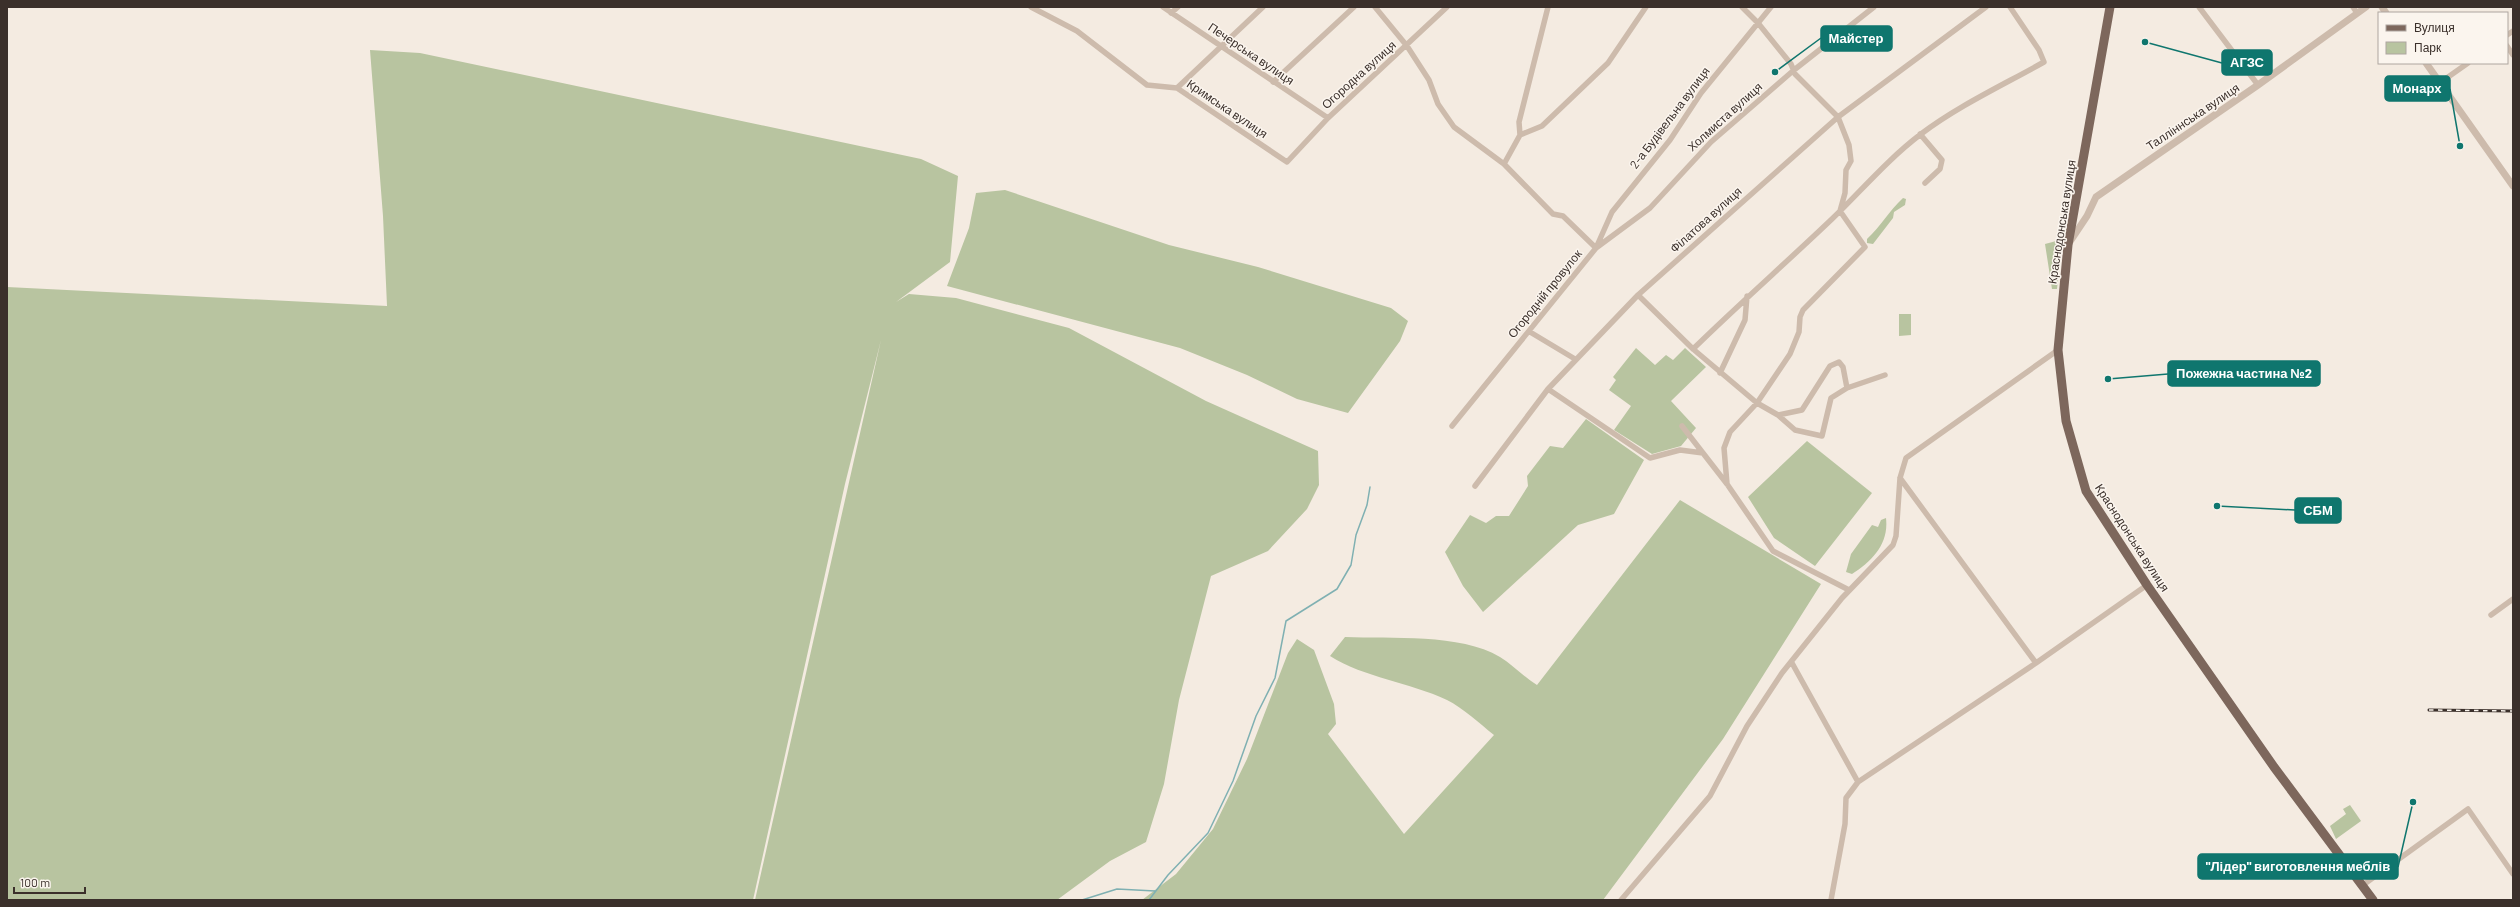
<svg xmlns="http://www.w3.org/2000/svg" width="2520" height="907" font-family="Barlow,sans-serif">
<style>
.green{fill:#b8c4a0}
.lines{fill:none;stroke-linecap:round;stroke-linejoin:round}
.stream{stroke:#7fb0b2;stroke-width:1.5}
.minor{stroke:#cdbbac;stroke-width:5.5}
.tertiary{stroke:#cdbbac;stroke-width:7}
.primary{stroke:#7d675c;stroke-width:9}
.rail-casing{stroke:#3b302b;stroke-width:3}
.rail{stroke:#fbf5ee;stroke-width:1.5;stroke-dasharray:4.5;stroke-linecap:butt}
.labels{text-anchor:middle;stroke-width:3;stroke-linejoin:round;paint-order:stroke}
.street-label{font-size:12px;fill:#3b302b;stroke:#fbf5ee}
.leader{fill:none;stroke:#0f766e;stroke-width:1.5}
.callout-dot{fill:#0f766e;stroke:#fbf5ee;stroke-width:1.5}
.callout{fill:#0f766e;stroke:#0f766e;stroke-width:1.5}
.callout-label{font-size:13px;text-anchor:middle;font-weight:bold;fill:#fff}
</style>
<rect width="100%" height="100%" fill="#f4ebe1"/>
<path class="green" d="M 370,50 L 420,53 L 921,159 L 958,176 L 950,262 L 896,302 L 909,294 L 956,298 L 1069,328 L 1206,401 L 1318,451 L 1319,485 L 1307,509 L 1268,551 L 1211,576 L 1179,700 L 1164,784 L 1146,842 L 1110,861 L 1057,900 L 755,900 L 881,340 L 845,484 L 753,900 L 7,900 L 7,287 L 387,306 L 383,216 Z
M 1005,190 L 1169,245 L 1258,267 L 1391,308 L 1408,321 L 1400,341 L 1348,413 L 1297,399 L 1247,375 L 1180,348 L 947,286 L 969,228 L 976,193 Z
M 1903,198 L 1906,199 L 1905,205 L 1894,212 L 1893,218 L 1873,244 L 1867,243 L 1867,239 C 1881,226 1889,211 1903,198 Z
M 2060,240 L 2062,245 L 2057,289 L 2052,289 L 2045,244 Z
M 1899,314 L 1911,314 L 1911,335 L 1899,336 Z
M 1636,348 L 1655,365 L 1666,355 L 1673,360 L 1685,348 L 1706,367 L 1671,401 L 1696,428 L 1681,446 L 1652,454 L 1614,430 L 1631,406 L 1609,390 L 1616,380 L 1613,377 Z
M 1586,419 L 1644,460 L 1614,514 L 1578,525 L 1483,612 L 1463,586 L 1445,552 L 1470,515 L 1486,523 L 1496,516 L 1509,516 L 1528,486 L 1527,476 L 1550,446 L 1563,448 Z
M 1807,441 L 1872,493 L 1815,566 L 1774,538 L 1748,497 Z
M 1680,500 L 1821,584 L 1723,739 L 1603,900 L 1142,900 L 1176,874 L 1213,829 L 1247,759 L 1288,653 L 1297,639 L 1314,650 L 1334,704 L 1336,724 L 1328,734 L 1404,834 L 1494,735 C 1479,723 1463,708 1447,700 C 1409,682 1365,678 1330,656 L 1345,637 C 1391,639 1460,633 1500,657 C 1513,665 1524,677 1537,685 Z
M 1886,518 C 1889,544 1872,561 1852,574 L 1846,572 L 1851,554 L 1872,525 L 1878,527 L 1881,520 Z
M 2350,805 L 2361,821 L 2336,839 L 2330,826 L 2346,814 L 2343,809 Z"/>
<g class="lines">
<path class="stream" d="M 1082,900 L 1117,889 L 1155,891
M 1149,900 L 1168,875 L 1208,833 L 1233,781 L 1256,716 L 1275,678 L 1286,621 L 1337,589 L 1351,565 L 1356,535 L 1367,505 L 1370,487"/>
<path class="minor" d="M 1031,7 L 1077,31 L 1147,85 L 1177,88 L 1287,162 L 1328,118 L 1447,7
M 1163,7 L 1328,118
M 1375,7 L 1407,46 L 1429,80 L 1438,104 L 1454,127 L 1504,164 L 1553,214 L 1563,216 L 1596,248
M 2199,7 L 2258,85
M 2353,7 L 2357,13
M 1171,13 L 1178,7
M 2507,35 L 2513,31
M 2507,46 L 2513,55
M 1273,82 L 1354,7
M 2441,82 L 2468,63
M 1177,88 L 1263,7
M 1920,134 L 1942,160 L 1940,169 L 1925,183
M 1520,135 L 1542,126 L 1608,63 L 1646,7
M 1504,164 L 1520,135 L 1519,122 L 1548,7
M 1596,248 L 1650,208 L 1711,142 L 1794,70 L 1874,7
M 1638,295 L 1693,349 L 1757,403 L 1790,354 L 1799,332 L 1800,317 L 1803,310 L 1865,247 L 1840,211 L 1845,193 L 1846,170 L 1851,161 L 1849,145 L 1838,117 L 1795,74 L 1791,64 L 1758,23 L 1742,7
M 1530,332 L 1575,359
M 1693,349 C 1739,304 1787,262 1833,218 C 1862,190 1888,159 1921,134 C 1958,106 2003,85 2044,62 L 2039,50 L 2010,7
M 1720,373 L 1745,320 L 1747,296
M 1548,389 L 1650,458 L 1680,450 L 1703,453
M 1778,415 L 1802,410 L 1830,366 L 1839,362 L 1843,367 L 1847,388
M 1452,426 L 1596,248 L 1612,212 L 1670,140 L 1701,93 L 1771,7
M 1682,426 L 1727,484 L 1773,551 L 1849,590
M 1900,478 L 2036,663
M 1727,484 L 1724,448 L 1730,432 L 1757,403 L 1778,415 L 1795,430 L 1822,436 L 1831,398 L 1847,388 L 1885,375
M 1475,486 L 1548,389 L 1638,295 L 1838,117 L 1986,7
M 2491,615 L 2513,599
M 1792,663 L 1858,782
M 2363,885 L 2468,809 L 2513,874
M 1621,900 L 1710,796 L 1747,726 L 1782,673 L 1842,598 L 1893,545 L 1896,536 L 1900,478 L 1906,458 L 2058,350
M 1831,900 L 1845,824 L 1846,798 L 1858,782 L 2036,663 L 2147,585"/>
<path class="tertiary" d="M 2382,7 L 2386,13
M 2426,63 L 2513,186
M 2069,243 L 2087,216 L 2096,197 L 2258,85 L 2366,7"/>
<path class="primary" d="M 2110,7 L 2068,245 L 2058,350 L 2066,421 L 2086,491 L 2147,585 L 2274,767 L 2373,900"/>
<g class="rail-casing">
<path id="rail" d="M 2429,710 L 2513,711"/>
</g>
<use href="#rail" class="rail"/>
</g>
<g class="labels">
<g class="street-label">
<text transform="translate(1251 54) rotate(34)" y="4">Печерська вулиця</text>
<text transform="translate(1359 75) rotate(-42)" y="4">Огородна вулиця</text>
<text transform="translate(1227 109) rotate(34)" y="4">Кримська вулиця</text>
<text transform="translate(1725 117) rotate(-42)" y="4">Холмиста вулиця</text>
<text transform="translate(2193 117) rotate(-34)" y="4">Талліннська вулиця</text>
<text transform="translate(1670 118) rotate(-53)" y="4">2-а Будівельна вулиця</text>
<text transform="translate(1706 220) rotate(-42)" y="4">Філатова вулиця</text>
<text transform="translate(2062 222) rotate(-81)" y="4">Краснодонська вулиця</text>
<text transform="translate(1545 294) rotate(-51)" y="4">Огородній провулок</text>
<text transform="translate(2132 538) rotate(57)" y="4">Краснодонська вулиця</text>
</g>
</g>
<path class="leader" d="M1775 72L1821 38M2145 42L2222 63M2460 146L2450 89M2108 379L2168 374M2217 506L2295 510M2413 802L2398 867"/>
<g class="callout-dot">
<circle cx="1775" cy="72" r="4"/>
<circle cx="2145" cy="42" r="4"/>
<circle cx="2460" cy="146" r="4"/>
<circle cx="2108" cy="379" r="4"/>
<circle cx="2217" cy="506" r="4"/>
<circle cx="2413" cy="802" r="4"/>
</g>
<g class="callout">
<rect x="1821" y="26" width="71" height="25" rx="4"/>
<rect x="2222" y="50" width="50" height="25" rx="4"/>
<rect x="2385" y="76" width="65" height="25" rx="4"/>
<rect x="2168" y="361" width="152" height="25" rx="4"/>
<rect x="2295" y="498" width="46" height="25" rx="4"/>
<rect x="2198" y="854" width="200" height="25" rx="4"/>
</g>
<g class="callout-label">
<text x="1856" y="43">Майстер</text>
<text x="2247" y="67">АГЗС</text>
<text x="2417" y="93">Монарх</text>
<text x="2244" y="378">Пожежна частина №2</text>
<text x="2318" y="515">СБМ</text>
<text x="2298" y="871">"Лідер" виготовлення меблів</text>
</g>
<rect width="2520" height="907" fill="none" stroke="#3b302b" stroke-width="16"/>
<rect x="2378" y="12" width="130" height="52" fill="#fbf5ee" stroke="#aea6a0"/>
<rect x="2386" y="25" width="20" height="6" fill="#7d675c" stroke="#aea6a0"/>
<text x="2414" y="32" font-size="12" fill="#3b302b">Вулиця</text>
<rect x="2386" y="42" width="20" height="12" fill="#b8c4a0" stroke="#aea6a0"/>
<text x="2414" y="52" font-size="12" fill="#3b302b">Парк</text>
<path d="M14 887v6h71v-6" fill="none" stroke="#3b302b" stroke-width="2"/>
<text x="20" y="887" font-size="12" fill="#3b302b" stroke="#fbf5ee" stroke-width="3" paint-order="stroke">100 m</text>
</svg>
